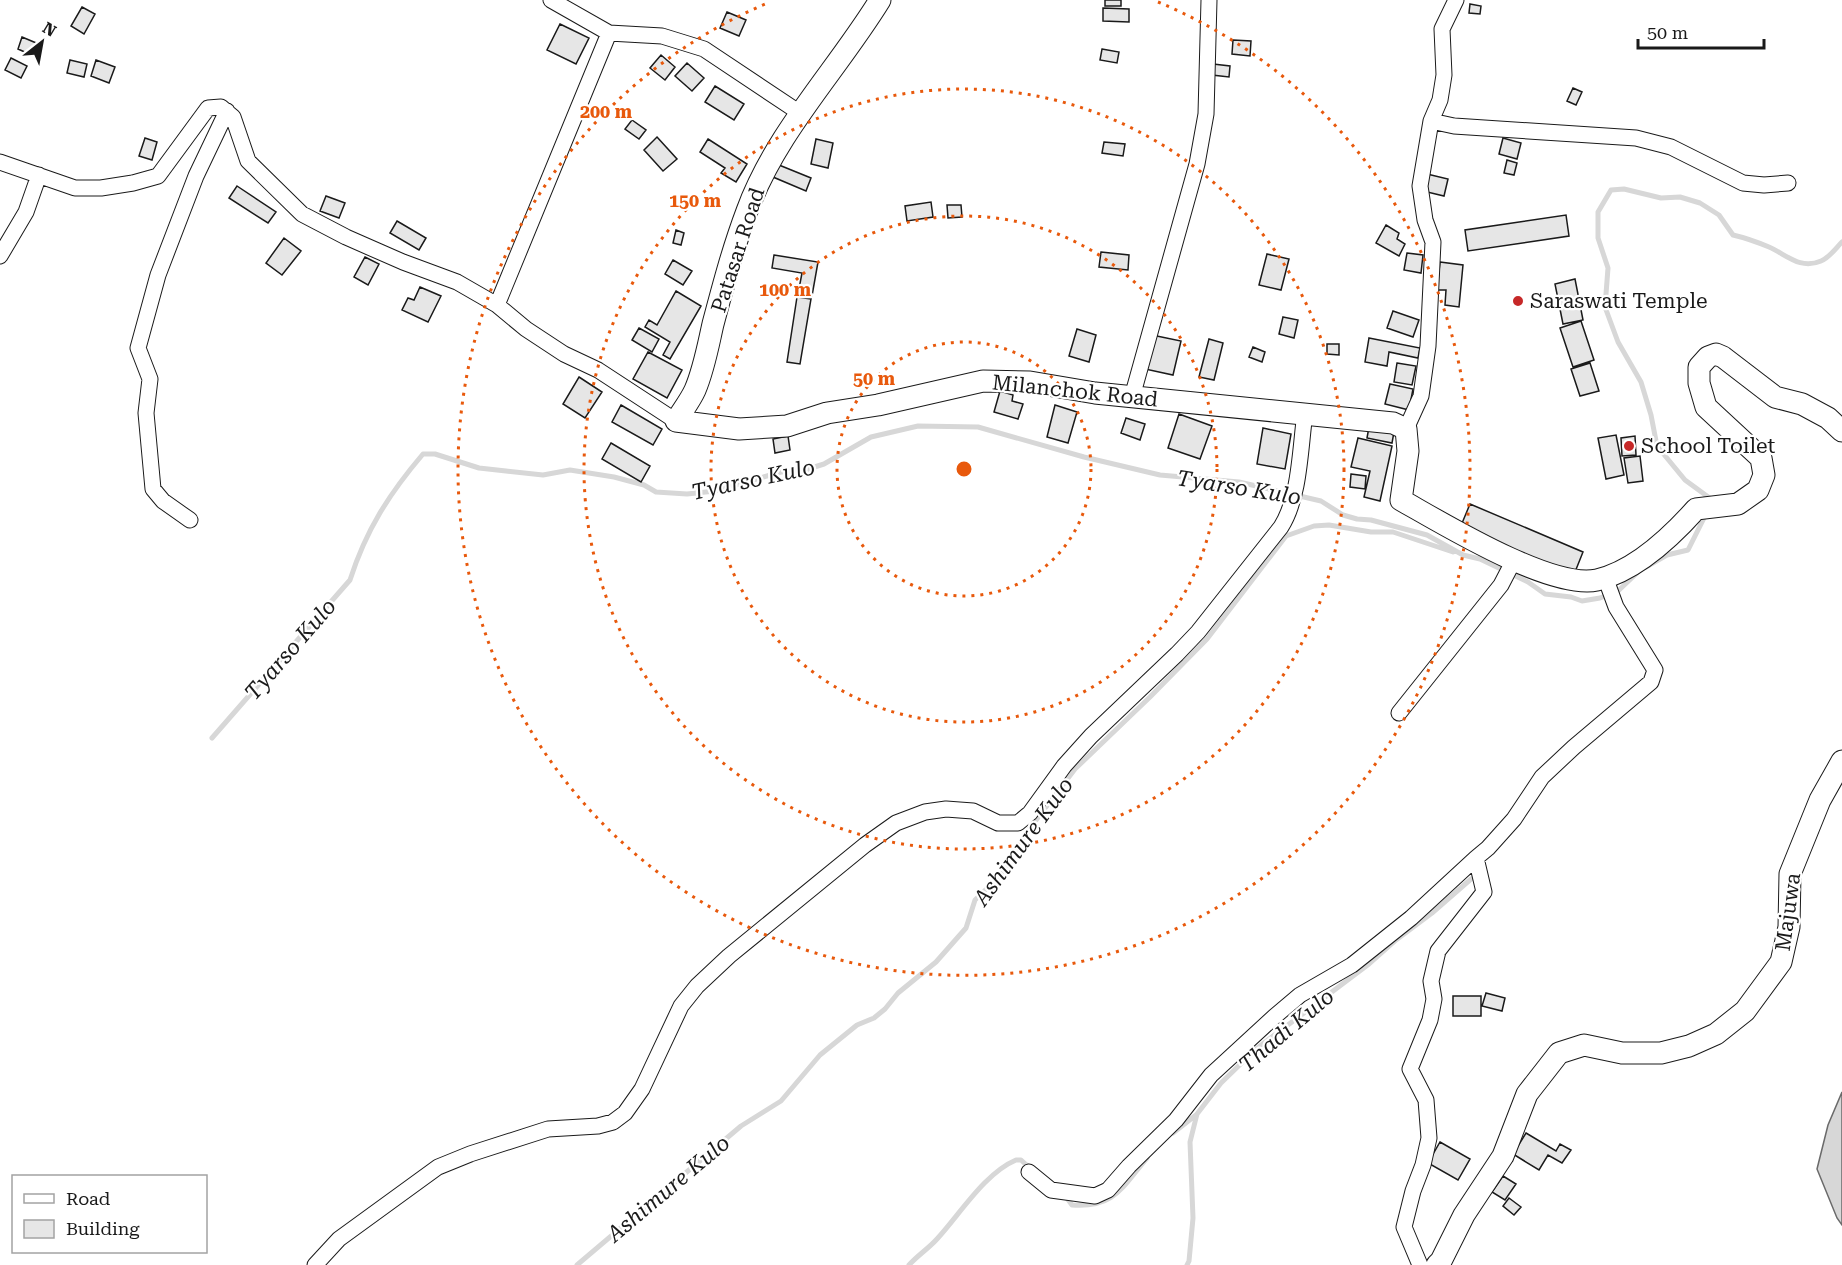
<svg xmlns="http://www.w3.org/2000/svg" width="1842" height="1265" font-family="'Roboto Serif',serif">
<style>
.water{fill:#d7d7d7;stroke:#6a6a6a;stroke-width:1.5}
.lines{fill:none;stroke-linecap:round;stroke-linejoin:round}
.stream{stroke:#d7d7d7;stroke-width:5}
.building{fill:#e6e6e6;stroke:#1a1a1a;stroke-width:1.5}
.street-casing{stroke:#1a1a1a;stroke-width:17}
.secondary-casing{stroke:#1a1a1a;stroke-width:23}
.street{stroke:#fff;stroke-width:15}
.secondary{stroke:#fff;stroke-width:21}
.ring{fill:none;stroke:#e8590c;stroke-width:3;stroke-dasharray:3 6}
.poi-dot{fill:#c62828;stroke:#fff;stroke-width:2}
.labels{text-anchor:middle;stroke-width:4.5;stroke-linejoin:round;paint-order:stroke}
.street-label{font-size:21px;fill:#1a1a1a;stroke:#fff}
.poi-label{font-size:21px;fill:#1a1a1a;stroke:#fff;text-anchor:start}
.water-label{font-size:22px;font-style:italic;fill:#1a1a1a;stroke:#fff}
.centre{fill:#e8590c;stroke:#fff;stroke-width:3}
.ring-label{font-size:18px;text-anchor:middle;font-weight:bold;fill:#e8590c;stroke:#fff;stroke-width:4.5;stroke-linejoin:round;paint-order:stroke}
</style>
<rect width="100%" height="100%" fill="#fff"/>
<path class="water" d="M 1842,1092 L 1842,1225 L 1837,1218 L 1817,1169 L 1828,1125 Z"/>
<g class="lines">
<path class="stream" d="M 1710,502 L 1711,499 L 1685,480 L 1657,446 L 1651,415 L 1641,382 L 1618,342 L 1605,307 L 1608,268 L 1598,238 L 1598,212 L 1611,190 L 1624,189 L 1661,198 L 1680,197 L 1700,203 L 1719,215 L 1733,235 C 1746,238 1757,242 1769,247 C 1787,255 1800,270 1821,261 C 1829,258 1836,248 1842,242
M 1646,567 L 1667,555 L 1688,550 L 1706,514
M 212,738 L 350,580 C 366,530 389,494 423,454 L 435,454 L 479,468 L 506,471 L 543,475 L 570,470 L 614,477 L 644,485 L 656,492 L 687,494 L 715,491 L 781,472 L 805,470 L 824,464 L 871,437 L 918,426 L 978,427 L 1084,457 L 1160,475 L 1239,482 L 1321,501 L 1343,515 L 1357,519 L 1371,520 L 1427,535 L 1463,555 L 1480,559 L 1528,582 L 1545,594 L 1571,597 L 1582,601 L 1600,598 L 1618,591 L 1638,572
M 1173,1133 L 1196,1115
M 1064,1194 L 1072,1205 C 1115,1208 1122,1187 1147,1158
M 577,1265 L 741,1126 L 781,1101 L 820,1055 L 857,1025 L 874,1018 L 885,1009 L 898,993 L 936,962 L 966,928 L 975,900 L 1000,876 L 1030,828 L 1075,769 L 1150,697 L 1207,639 L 1286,536 L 1314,526 L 1329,525 L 1371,532 L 1393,532 L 1453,552
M 909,1265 C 918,1255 928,1249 937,1239 C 960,1214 985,1173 1016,1160 L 1021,1160 L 1031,1169
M 1187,1265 L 1189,1261 L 1193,1218 L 1190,1142 L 1197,1114 L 1221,1083 L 1256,1049 L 1369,964 L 1396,940 L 1432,913 L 1471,879"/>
</g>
<path class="building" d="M 1105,0 L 1121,0 L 1121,6 L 1105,6 Z
M 1470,4 L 1481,6 L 1480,14 L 1469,13 Z
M 82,7 L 95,14 L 84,34 L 71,26 Z
M 1103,8 L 1129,9 L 1129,22 L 1103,21 Z
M 727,12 L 746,20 L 739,36 L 720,28 Z
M 560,24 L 589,38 L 576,64 L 547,50 Z
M 22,37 L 41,45 L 36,57 L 18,49 Z
M 1233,40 L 1251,41 L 1250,56 L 1232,54 Z
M 1102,49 L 1119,52 L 1117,63 L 1100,60 Z
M 661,55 L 675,67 L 665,80 L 650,68 Z
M 11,58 L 27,66 L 21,78 L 5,70 Z
M 70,60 L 87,64 L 84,77 L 67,73 Z
M 96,60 L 115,67 L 109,83 L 91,76 Z
M 687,63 L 704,78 L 692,91 L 675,76 Z
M 1213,64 L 1230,66 L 1229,77 L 1212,75 Z
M 715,86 L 744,104 L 734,120 L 705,102 Z
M 1573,88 L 1582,92 L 1576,105 L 1567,101 Z
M 632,120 L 646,130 L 639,139 L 625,129 Z
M 657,137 L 677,159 L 663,171 L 644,150 Z
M 145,138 L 157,142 L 152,160 L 139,156 Z
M 1503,138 L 1521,143 L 1517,159 L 1499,154 Z
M 708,139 L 747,164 L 736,182 L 721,173 L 725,168 L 700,152 Z
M 816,139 L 833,143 L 828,168 L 811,164 Z
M 1104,142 L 1125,144 L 1123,156 L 1102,153 Z
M 1507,160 L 1517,163 L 1514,175 L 1504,173 Z
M 779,165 L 811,178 L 806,191 L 773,177 Z
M 1427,174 L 1448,179 L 1444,196 L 1423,191 Z
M 237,186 L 276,212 L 268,223 L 229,198 Z
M 326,196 L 345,203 L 339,218 L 320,211 Z
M 931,202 L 933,217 L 907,221 L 905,206 Z
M 947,205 L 961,205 L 962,217 L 948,218 Z
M 1566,215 L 1569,236 L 1468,251 L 1465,230 Z
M 397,221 L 426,238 L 419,250 L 390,233 Z
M 1386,225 L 1399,233 L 1397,239 L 1405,244 L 1399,256 L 1376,243 Z
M 676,230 L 684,233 L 681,245 L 673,243 Z
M 284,238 L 301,251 L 282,275 L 266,263 Z
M 1101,252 L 1129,255 L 1128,270 L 1099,267 Z
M 1407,253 L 1423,255 L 1421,273 L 1404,270 Z
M 1267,254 L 1289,259 L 1281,290 L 1259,285 Z
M 774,255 L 818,262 L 812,296 L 798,294 L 802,273 L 772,268 Z
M 365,257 L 379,264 L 368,285 L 354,277 Z
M 673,260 L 692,271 L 683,285 L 665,274 Z
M 1440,262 L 1463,265 L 1459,307 L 1445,305 L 1446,290 L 1437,290 Z
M 1575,279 L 1583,320 L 1563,324 L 1555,284 Z
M 420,287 L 441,296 L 428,322 L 402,310 L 408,298 L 414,300 Z
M 676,291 L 701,306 L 670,359 L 663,355 L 670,342 L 645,327 L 649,320 L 657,325 Z
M 797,297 L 811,299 L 800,364 L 787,362 Z
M 1393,311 L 1419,320 L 1413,337 L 1387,328 Z
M 1283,317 L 1298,320 L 1294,338 L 1279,334 Z
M 1581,321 L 1594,360 L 1573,367 L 1560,328 Z
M 639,328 L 659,339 L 652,352 L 632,340 Z
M 1077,329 L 1096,335 L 1089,362 L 1069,356 Z
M 1152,335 L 1181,341 L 1173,375 L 1145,369 Z
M 1369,338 L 1420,348 L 1418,358 L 1389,352 L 1387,366 L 1365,362 Z
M 1209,339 L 1223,343 L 1214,380 L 1199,377 Z
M 1327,344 L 1339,344 L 1339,355 L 1327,354 Z
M 1253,347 L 1265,352 L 1262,362 L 1249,357 Z
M 648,352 L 682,370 L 667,398 L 633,379 Z
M 1397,363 L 1416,366 L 1412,385 L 1394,382 Z
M 1590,363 L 1599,391 L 1580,396 L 1571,369 Z
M 579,377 L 602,392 L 585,418 L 563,404 Z
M 1390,384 L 1413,389 L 1409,410 L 1385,404 Z
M 1000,391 L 1013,395 L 1012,401 L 1023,404 L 1018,419 L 994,412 Z
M 621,405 L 662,429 L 653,445 L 612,422 Z
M 1055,405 L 1077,412 L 1068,443 L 1047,437 Z
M 1179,414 L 1212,426 L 1200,459 L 1168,448 Z
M 1126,418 L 1145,424 L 1140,440 L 1121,433 Z
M 1369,427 L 1394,432 L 1392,443 L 1367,438 Z
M 1263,428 L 1291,434 L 1285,469 L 1257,464 Z
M 1616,435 L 1624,475 L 1606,479 L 1598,438 Z
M 788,436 L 790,450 L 775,453 L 773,439 Z
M 1635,436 L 1636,455 L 1622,456 L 1621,438 Z
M 1358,438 L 1392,446 L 1380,501 L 1364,497 L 1370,471 L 1351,467 Z
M 611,443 L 650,466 L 641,482 L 602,459 Z
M 1640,456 L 1643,481 L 1628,483 L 1624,458 Z
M 1351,474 L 1366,476 L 1365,489 L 1350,487 Z
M 1470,504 L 1583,552 L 1573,577 L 1460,528 Z
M 1486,993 L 1505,998 L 1502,1011 L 1482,1006 Z
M 1453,996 L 1481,996 L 1481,1016 L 1453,1016 Z
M 1526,1133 L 1556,1151 L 1560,1144 L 1571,1150 L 1562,1163 L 1548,1155 L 1539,1170 L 1513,1154 Z
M 1440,1142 L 1470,1159 L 1458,1180 L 1428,1163 Z
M 1503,1176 L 1516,1184 L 1505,1200 L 1492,1192 Z
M 1509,1198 L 1521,1207 L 1514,1215 L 1503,1206 Z"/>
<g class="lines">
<g class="street-casing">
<path id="street" d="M 551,0 L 609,33
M 1431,121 L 1454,126 L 1636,138 L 1671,147 L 1743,183 L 1764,185 L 1788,183
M 0,162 L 75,188 L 101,188 L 133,183 L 158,176 L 208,108 L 221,107 L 233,117 L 248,161 L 302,214 L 346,237 L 403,262 L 457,282 L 497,305 L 526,329 L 564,354 L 598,370 L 676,421
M 0,256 L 26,212 L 39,175
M 497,305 L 609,33 L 662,36 L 704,49 L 800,113
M 1132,397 L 1197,164 L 1206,114 L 1209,0
M 1406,429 L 1421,396 L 1428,346 L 1433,242 L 1425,220 L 1420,186 L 1431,121 L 1440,100 L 1444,75 L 1442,29 L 1456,0
M 190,520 L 163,501 L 153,489 L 146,413 L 150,379 L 138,348 L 158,275 L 196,176 L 227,111
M 1399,713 L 1501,585 L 1514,560
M 1029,1172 L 1051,1190 L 1095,1196 L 1108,1190 L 1129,1166 L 1176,1120 L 1211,1075 L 1274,1017 L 1300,995 L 1352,965 L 1411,918 L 1476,858
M 315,1265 L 339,1239 L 438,1167 L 470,1154 L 548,1129 L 598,1126 L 613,1122 L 625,1113 L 642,1089 L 681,1006 L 697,986 L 729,956 L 865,845 L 896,823 L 925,812 L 946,809 L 973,811 L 998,823 L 1018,823 L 1030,813 L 1064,766 L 1091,736 L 1177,654 L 1198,632 L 1281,527 C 1300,497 1300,449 1305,413
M 1420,1265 L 1404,1227 L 1413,1191 L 1423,1165 L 1429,1138 L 1426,1100 L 1410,1069 L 1430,1020 L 1434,999 L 1431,981 L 1438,951 L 1484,892 L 1476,858 L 1488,848 L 1514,819 L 1542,777 L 1574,747 L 1651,682 L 1655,670 L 1616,607 L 1605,577"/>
</g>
<g class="secondary-casing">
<path id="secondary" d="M 880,0 C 837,70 776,132 747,211 C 733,248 723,286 713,324 C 708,346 704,369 695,390 C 690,401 682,411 676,421 L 739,429 L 787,426 L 827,413 L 878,405 L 983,381 L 1030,382 L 1095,393 L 1393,423 L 1406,429 L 1408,451 L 1401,500 C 1442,523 1551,590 1597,580 C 1635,571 1671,537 1696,509 L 1738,504 L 1758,490 L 1764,475 L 1761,458 L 1706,407 L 1699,383 L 1699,367 L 1708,357 L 1716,354 L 1723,357 L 1775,397 L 1802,404 L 1828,418 L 1842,431
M 1437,1265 L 1441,1261 L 1464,1215 L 1503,1156 L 1527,1094 L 1559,1053 L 1584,1045 L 1622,1053 L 1661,1053 L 1689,1046 L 1716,1034 L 1745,1011 L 1781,962 L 1789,927 L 1790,874 L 1820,800 L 1842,761"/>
</g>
<use href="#street" class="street"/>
<use href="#secondary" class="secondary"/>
</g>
<g class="ring">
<circle cx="964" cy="469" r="127"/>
<circle cx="964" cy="469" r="253"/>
<circle cx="964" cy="469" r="380"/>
<path d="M1158 2A506 506 0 1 1 770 2"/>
</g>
<g class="poi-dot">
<circle cx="1518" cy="301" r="6"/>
<circle cx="1629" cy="446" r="6"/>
</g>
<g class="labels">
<g class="street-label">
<text transform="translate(738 250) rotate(-72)" y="7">Patasar Road</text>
<text transform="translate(1075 391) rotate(6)" y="7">Milanchok Road</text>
<text transform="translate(1788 912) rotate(-82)" y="7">Majuwa</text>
</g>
<g class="poi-label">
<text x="1530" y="308">Saraswati Temple</text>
<text x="1641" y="453">School Toilet</text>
</g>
<g class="water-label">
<text transform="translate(753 479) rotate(-12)" y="8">Tyarso Kulo</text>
<text transform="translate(1239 487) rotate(9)" y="8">Tyarso Kulo</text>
<text transform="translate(290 649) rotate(-49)" y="8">Tyarso Kulo</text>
<text transform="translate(1023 841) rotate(-54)" y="8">Ashimure Kulo</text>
<text transform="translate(1286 1030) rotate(-40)" y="8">Thadi Kulo</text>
<text transform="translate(668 1188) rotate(-40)" y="8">Ashimure Kulo</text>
</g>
</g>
<circle cx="964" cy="469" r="9" class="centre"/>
<g class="ring-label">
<text x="606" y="118">200 m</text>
<text x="695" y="207">150 m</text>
<text x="785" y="296">100 m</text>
<text x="874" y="385">50 m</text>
</g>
<rect x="12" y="1175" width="195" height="78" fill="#ffffff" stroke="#a3a3a3" stroke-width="1.5"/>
<rect x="24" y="1194" width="30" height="9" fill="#ffffff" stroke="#a3a3a3" stroke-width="1.5"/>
<text x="66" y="1205" font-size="18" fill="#1a1a1a">Road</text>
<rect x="24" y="1220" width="30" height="18" fill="#e6e6e6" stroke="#a3a3a3" stroke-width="1.5"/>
<text x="66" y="1235" font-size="18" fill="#1a1a1a">Building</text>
<g transform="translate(42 42) rotate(31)" stroke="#ffffff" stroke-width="4.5" paint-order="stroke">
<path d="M0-4.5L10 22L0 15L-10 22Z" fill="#1a1a1a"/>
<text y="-9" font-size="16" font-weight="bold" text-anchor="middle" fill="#1a1a1a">N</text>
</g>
<path d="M1638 39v9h126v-9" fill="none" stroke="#1a1a1a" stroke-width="3"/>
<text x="1647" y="39" font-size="18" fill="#1a1a1a" stroke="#ffffff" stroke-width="4.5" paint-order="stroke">50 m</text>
</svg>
